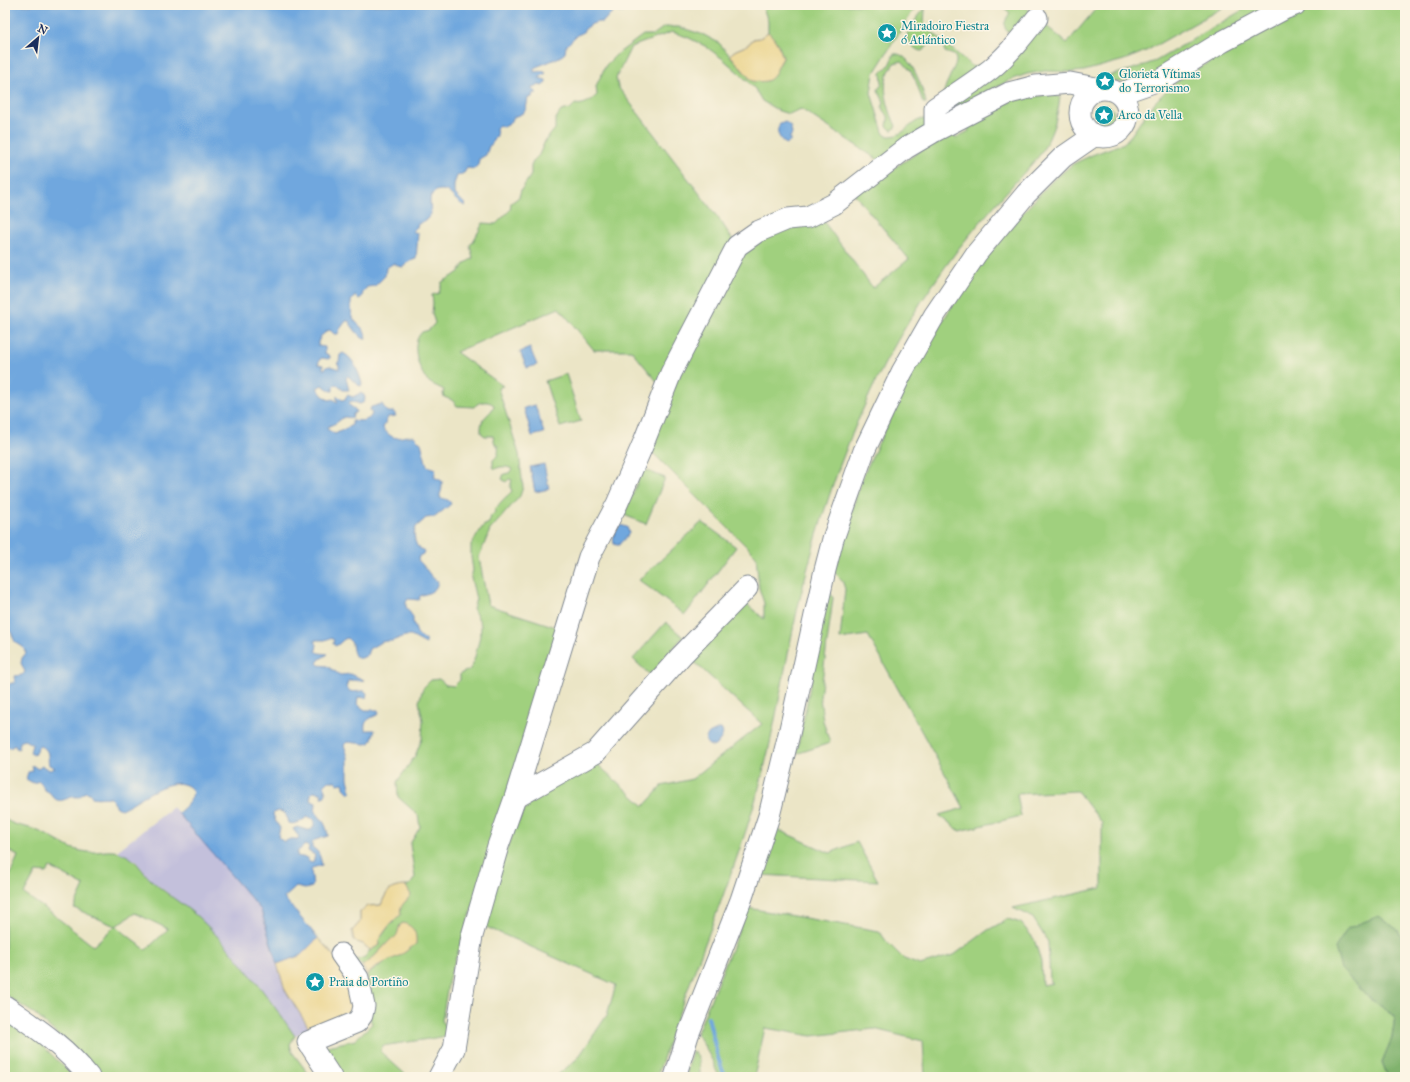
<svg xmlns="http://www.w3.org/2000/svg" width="1410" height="1082" font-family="'IM FELL Great Primer',serif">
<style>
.industrial{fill:#c3c0db}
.green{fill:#a0d07e;stroke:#5e806e;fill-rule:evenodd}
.forest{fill:#80b26d;stroke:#4e7066}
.sand{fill:#eeda9e;stroke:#84847e}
.water{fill:#70a7de;stroke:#466b9e;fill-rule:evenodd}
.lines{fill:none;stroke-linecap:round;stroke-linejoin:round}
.stream{stroke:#70a7de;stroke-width:4}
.minor-casing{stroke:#838a92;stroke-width:23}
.minor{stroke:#fff;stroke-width:21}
.labels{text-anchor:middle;stroke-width:3;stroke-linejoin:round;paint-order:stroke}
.culture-label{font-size:12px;fill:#0d838f;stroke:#fcf5e5;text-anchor:start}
</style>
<rect width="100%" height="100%" fill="#fcf5e5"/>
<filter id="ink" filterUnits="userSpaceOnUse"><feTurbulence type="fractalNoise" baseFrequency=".025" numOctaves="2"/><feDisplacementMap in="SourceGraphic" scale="8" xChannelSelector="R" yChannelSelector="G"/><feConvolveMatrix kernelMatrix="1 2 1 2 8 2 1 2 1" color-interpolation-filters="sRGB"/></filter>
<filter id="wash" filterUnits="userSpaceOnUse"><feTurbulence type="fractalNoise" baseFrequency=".012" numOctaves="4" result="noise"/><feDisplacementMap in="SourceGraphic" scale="16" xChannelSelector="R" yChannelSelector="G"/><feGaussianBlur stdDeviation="0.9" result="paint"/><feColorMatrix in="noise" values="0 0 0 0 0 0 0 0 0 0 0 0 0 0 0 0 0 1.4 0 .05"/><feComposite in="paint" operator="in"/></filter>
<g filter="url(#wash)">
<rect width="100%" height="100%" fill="#ebe5c6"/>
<path class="industrial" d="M 173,807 L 261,910 L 285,990 L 309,1028 L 295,1036 L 269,999 L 228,949 L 198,917 L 150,879 L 135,860 L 117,851 Z"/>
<path class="green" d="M 762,5 L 918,5 L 911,14 L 874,73 L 871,93 L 883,132 L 886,136 C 891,136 895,136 899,134 C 908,130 915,118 926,119 L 930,124 L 880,161 L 801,109 L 789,114 L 779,111 L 762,101 L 755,89 L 740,74 L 723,59 L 705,46 L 687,37 L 672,32 L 631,47 L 616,78 L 618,87 L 722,223 L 734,242 L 660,385 L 631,350 L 594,350 L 559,308 L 456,352 L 503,386 L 498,388 L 519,454 L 523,487 L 520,496 L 490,530 L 479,557 L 488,605 L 559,628 L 472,910 L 449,978 L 442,1020 L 448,1036 L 382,1046 L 381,1052 L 408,1077 L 344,1077 L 323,1047 L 355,1040 L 372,1024 L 370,1017 L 367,975 L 386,961 L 401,955 L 403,923 L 400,925 C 397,932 399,938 391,939 L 372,959 L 362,966 L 356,960 L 365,957 L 370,950 L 380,945 L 379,940 L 389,926 L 393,923 L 402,904 L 406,901 L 410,895 L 406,886 L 411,884 L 415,877 L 410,844 L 420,827 L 418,815 L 398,797 L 397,782 L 415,756 L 422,739 L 423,720 L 419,702 L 423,688 L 431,680 L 439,679 L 446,685 L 454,686 L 460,680 L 460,674 C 463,672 469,671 471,668 C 474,664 482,630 481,625 C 480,620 475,614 473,608 L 476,599 L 471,578 L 473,570 L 471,557 L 471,545 L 483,526 L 489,523 L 491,516 L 495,512 L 494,509 C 499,507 498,504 502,501 C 505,497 509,495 512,491 L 510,487 L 512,480 L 509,479 L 506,482 L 502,479 L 504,474 L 509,473 L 512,469 C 506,466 501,466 495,469 L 493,467 L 493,460 C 498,456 499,453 498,446 L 495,444 L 493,436 L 485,436 L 481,433 C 481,429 481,425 482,422 C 485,415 493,412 494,405 C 488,400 479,401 474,407 L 457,406 L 452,400 L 444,397 L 443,394 L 444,390 C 439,387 433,385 429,382 C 420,374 413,351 417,340 C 418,337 420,334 422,332 L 429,330 L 435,323 L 432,313 L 433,303 L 432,295 L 439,293 L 442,282 L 453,276 L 460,271 L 464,264 L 473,258 L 470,245 L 474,240 L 483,223 L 496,224 L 510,210 L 511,203 L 519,197 L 521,190 L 531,175 L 531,166 L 534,160 L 539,155 L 545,141 L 555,129 L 555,120 L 561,111 L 570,109 L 575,104 C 583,106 591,101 597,95 L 596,86 L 606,65 L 616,55 L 643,35 L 653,35 L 664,27 L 679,27 L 704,35 L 719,43 L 752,81 L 776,71 L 783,58 C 780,48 776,39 768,32 L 768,21 Z
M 1001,5 L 1024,5 L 1032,13 L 1016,37 C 1002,30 1002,25 1010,13 Z
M 1099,5 L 1227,5 L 1146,51 L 1124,60 L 1084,71 L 1074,72 L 1045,71 L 1027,74 L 1010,80 L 946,114 L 945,111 L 1044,24 L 1067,43 Z
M 1251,5 L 1276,5 L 1155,74 L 1126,82 L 1103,83 L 1089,82 L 1133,69 L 1156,61 Z
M 1317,5 L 1405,5 L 1405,945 L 1398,930 L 1369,998 L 1395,1016 L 1392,1038 L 1382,1062 L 1388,1077 L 925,1077 L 923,1041 L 874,1029 L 812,1036 L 765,1028 L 754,1077 L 719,1077 L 712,1060 L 697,1033 L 748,908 L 879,931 L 887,942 L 904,959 L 920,965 L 954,955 L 988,930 L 1008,919 L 1021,923 L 1034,939 L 1041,961 L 1042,985 L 1053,983 L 1050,982 L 1048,942 L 1033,918 L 1013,908 L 1102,888 L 1102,823 L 1077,791 L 1017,794 L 1021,816 L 960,831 L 939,815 L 964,808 L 868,635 L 840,639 L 845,589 L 842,580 L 834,572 L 861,480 L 917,363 L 968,280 L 1021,215 L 1052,181 L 1073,164 L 1092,155 L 1124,143 L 1132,134 L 1153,104 L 1173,84 L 1265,28 Z
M 924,9 L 925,9 L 924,25 L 973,67 L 986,63 L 943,95 L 946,85 L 956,63 L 956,59 L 954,55 L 945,52 L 943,46 L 936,41 L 931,43 L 922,51 C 914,51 910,42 906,37 L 911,26 Z
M 894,54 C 911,51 923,90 926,103 L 923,103 C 917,85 916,75 902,61 L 894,63 C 891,68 887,74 886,80 C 883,92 890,114 896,126 L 893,130 L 891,130 L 887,126 C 890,110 887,119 882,108 L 884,102 L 878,90 L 882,83 L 881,73 L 889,65 Z
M 1051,94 L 1060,97 C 1057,120 1052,136 1039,156 C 1012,186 984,216 959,248 C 924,295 891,346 867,400 C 840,458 820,520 804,582 C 786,652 777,725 757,795 C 729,891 687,982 657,1077 L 555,1077 L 578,1058 L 607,1015 L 616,985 L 482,925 L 504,858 L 520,815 L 541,791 L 596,763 L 644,806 L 662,786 L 692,779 L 762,724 L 690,658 L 743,601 L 764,619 L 764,603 L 759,588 L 756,556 L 646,446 L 707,313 L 747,247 L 764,234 L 821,218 L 873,288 L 909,259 L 854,194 L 951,131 L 955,138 L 969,131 L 965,124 L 1013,100 Z
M1094 115a10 10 0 1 1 20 0a10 10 0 1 1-20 0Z
M 566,374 L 581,421 L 560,427 L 545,381 Z
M 643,469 L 665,478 L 646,524 L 624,515 Z
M 702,522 L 736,547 L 685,615 L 639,580 Z
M 828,589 L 833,598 L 820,697 L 823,721 L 830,743 L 796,754 C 809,699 817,644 828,589 Z
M 666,622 L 683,637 L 650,675 L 633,659 Z
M 5,819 C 15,826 21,825 33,829 C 54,836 65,850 88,852 C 97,853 109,849 118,852 C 137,858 138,867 150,879 C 164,893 182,903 197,916 C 235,951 266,994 295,1036 L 290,1044 L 292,1052 L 311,1077 L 100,1077 L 91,1065 L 35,1014 L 5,995 L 5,880 L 8,880 L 18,856 L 5,849 ZM 50,867 L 84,886 L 74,908 L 115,926 L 93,946 L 54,915 L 24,894 L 36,872 L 47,873 ZM 135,913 L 168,929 L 146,950 L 116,926 Z
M 776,829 L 830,853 L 857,842 L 878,881 L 760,875 Z
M 5,1017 L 43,1046 L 74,1077 L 5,1077 Z
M 692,1051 L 695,1052 C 700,1059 700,1069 700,1077 L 686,1077 Z"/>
<path class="forest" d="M 1379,916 L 1398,930 L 1405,945 L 1405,1077 L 1388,1077 L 1382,1062 L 1392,1038 L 1395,1016 L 1369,998 L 1341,969 L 1335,948 L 1348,928 Z"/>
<path class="sand" d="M 768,32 C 776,39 780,48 783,58 C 772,75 777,84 752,81 L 730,55 C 736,47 747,49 753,39 L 760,38 Z
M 406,886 L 411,895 C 406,902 398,906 401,915 C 393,919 384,932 379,940 L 380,945 L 370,950 L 363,944 L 354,941 L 352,931 L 360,922 L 360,912 L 367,906 L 381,905 C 387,890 390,887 406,886 Z
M 403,923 C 414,926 417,933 416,944 L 401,955 L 377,966 L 367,975 L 362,966 L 372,959 L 391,939 C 399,937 397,931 400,925 Z
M 318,938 L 342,965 L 356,1011 L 309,1028 L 285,990 L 277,964 L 301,955 Z"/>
<path class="water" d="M 5,5 L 637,5 C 631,11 622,14 615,11 L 610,14 L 603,22 L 598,22 L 592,24 L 585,29 L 582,33 L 577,35 L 566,46 L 565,53 C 559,59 542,64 534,68 L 534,72 L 542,71 L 546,73 L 539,78 L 546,80 L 546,83 L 542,86 L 539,85 L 532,87 L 532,89 L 537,93 L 533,93 L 532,97 L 528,98 L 526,109 L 523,113 L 514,117 L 508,125 L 503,127 L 499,125 L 496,128 L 497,136 L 494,138 L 492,144 L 489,146 L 486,155 L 479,159 L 478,165 L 474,169 L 467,168 L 464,173 L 457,176 L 454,184 L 454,193 L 466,205 L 465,206 C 457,202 454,197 448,192 C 440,187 430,192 430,201 C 430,205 431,210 431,214 L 426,220 L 418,224 L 417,227 L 413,230 L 414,232 L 418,233 L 416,259 L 410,261 L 403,267 L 398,266 L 394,263 L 386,268 L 385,276 L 375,286 L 367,287 L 363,292 L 362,297 L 359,299 L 355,296 L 351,301 C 351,306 351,316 355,321 C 360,327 365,328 366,338 L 364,339 C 359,336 351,326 349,321 L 346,321 L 340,329 L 338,334 L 334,334 L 330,330 L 327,331 L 321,336 L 318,342 L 318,346 L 325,347 L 325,353 L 330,356 L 330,358 L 328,359 L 322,358 L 320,359 L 318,364 L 323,365 L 323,369 L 325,369 L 326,367 L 330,366 L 339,369 L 339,365 L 337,363 L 339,362 L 340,355 L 343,353 C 354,358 359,373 362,384 L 361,386 L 358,385 L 348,376 L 346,378 L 349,390 L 343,390 L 336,384 L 333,387 L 333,391 L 331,391 L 322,385 L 317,388 L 323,396 L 329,400 L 333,399 L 337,402 L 338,401 L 337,399 L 337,395 L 342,400 L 345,399 L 347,395 L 353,397 L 360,393 L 364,395 L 365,398 L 364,402 L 360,404 L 351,401 L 348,404 L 356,410 L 356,412 L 353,414 L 352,418 L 344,417 L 336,423 L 327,427 L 327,429 L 335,434 L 352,425 L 352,421 C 359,420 368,423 372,414 L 370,410 L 371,407 L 382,404 L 387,412 L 394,412 L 396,416 L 388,417 L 383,428 C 395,444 399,435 414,436 L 421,443 L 427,466 L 436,469 L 434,477 L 442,481 C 442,486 442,491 440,494 L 440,498 C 445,499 449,499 451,504 L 435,517 L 426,518 L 416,527 L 414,534 L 415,541 L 417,546 L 424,551 L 423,554 L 419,556 L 418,560 C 426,567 429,576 438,582 C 436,592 428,593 420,596 L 419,600 L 408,599 L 406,602 L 406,607 L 413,617 L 413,622 L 417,633 L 419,636 L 426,640 L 426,644 L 411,636 L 405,636 L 392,641 L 387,641 L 381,642 L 369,649 L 367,655 C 355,664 353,653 352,643 L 347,638 C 342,639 340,645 335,646 L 333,643 L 334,640 L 330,638 L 325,640 L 315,640 L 315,642 L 317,644 L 316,651 L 319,653 L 328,654 L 320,659 L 317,663 L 319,665 L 327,666 L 340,675 L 351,674 L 364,680 L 361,681 L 352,680 L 348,681 L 346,687 C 350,695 358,690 365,691 L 367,693 L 366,698 L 358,697 L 357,704 L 365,710 L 378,710 L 379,714 C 371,718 363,720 365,730 L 375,730 L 372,739 L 370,743 L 366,744 L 347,742 L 344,745 L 348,757 L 348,778 L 351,792 L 349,793 L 344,788 L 344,786 L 343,783 L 338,784 L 336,781 L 329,781 L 324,786 L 326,793 L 324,797 L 322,797 L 321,793 L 313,792 L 311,794 L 310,800 L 316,803 L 315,812 C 322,818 327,826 328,836 L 315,840 L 312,843 L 312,847 C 320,852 320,857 322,865 L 312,868 C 310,875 314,881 312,887 L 305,889 L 296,887 L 284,898 L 318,938 L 301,955 L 277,964 L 261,910 L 178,813 C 187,806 203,790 183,784 C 165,779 137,802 121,809 L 117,807 L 111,798 C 104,796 99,799 92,797 L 90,793 L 85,792 L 79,797 C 70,796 70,798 63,800 C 56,802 53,797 50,793 C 48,791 45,791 44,789 C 42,786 42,783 39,781 L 33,783 L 26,779 L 28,772 L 33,771 L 32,765 L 38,769 L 42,766 L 50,770 L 55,768 L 49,765 C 47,757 51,749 39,746 L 34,755 L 30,753 L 32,744 L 24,740 L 20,742 L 19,749 L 16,748 L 15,745 L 10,748 L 5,747 L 5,688 L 11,683 L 15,683 L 14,676 L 22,675 L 25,672 L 21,663 L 22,658 L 26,653 L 23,647 L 15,642 L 11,632 L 5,628 ZM 279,811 L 285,813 L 288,823 C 297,825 300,822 307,817 L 311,818 L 314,821 L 314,826 L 311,830 L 307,830 L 297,827 L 293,829 L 299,837 L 298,839 L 290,839 L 284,842 L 278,837 L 280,828 L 276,822 L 273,814 L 275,812 ZM 305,845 L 309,847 L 308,851 L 315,855 L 313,863 L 309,862 L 307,858 L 297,856 L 297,852 Z
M 785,122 C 791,125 791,128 792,134 L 790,137 L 790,142 L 786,144 C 779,139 775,131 780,124 Z
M 530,348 L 537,365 L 527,368 L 520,352 Z
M 535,405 L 544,433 L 532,436 L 524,408 Z
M 544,464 L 549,489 L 535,492 L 530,467 Z
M 620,525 L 627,527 L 629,533 C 626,539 622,540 619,545 L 616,545 L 614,544 C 612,537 615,530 620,525 Z
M 718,729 L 721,729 C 726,735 719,741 715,746 C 709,747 703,742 707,736 C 710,732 715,732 718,729 Z"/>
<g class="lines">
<path class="stream" d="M 708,1017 L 718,1058 L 725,1077"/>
</g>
</g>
<g filter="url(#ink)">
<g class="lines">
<g class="minor-casing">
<path id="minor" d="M1080 113a24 24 0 1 1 48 0a24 24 0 1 1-48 0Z
M 1119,94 L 1162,79 L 1222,42 L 1284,9 L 1295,5
M 935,131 L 935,108 C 954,95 973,83 991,69 C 1009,54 1023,36 1037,18
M 515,798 L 595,753 L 681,656 L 747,588
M 5,1006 C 35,1027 66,1047 89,1077
M 331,1077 L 308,1042 L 357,1022 L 362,1015 L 364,1006 L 358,978 L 341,954
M 439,1077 L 454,1049 L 472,936 L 498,846 L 515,798 L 589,557 L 617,504 L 643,444 L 671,373 L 737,246 L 757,232 L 788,219 L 808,217 L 834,204 L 906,148 L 935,131 L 1009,93 L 1036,86 L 1070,83 L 1101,89
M 675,1077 L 688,1035 L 741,900 L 769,816 L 789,734 L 825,570 L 833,539 L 864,451 L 902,372 L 934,316 L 976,254 L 1026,194 L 1063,157 L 1095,135"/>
</g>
<use href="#minor" class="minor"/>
</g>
</g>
<defs>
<g id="sight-disc" transform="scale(1)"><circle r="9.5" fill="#0f9aa8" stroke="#fcf5e5"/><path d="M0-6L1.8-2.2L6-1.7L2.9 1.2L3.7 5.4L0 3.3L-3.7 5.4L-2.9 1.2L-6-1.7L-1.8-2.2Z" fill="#fff"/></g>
</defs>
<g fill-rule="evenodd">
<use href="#sight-disc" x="887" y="33"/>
<use href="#sight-disc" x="1105" y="81"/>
<use href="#sight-disc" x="1104" y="115"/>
<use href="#sight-disc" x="315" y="982"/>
</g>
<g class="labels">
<g class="culture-label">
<text x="901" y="30">Miradoiro Fiestra<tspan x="901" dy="14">ó Atlántico</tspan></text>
<text x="1119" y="78">Glorieta Vítimas<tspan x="1119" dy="14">do Terrorismo</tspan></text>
<text x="1118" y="119">Arco da Vella</text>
<text x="329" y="986">Praia do Portiño</text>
</g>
</g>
<rect width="1410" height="1082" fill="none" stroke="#fcf5e5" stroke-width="20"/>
<g transform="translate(38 38) rotate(28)" stroke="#fcf5e5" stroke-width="3" paint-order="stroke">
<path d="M0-3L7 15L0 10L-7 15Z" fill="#1b2f5e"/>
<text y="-6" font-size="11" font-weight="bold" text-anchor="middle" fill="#1b2f5e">N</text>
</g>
</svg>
